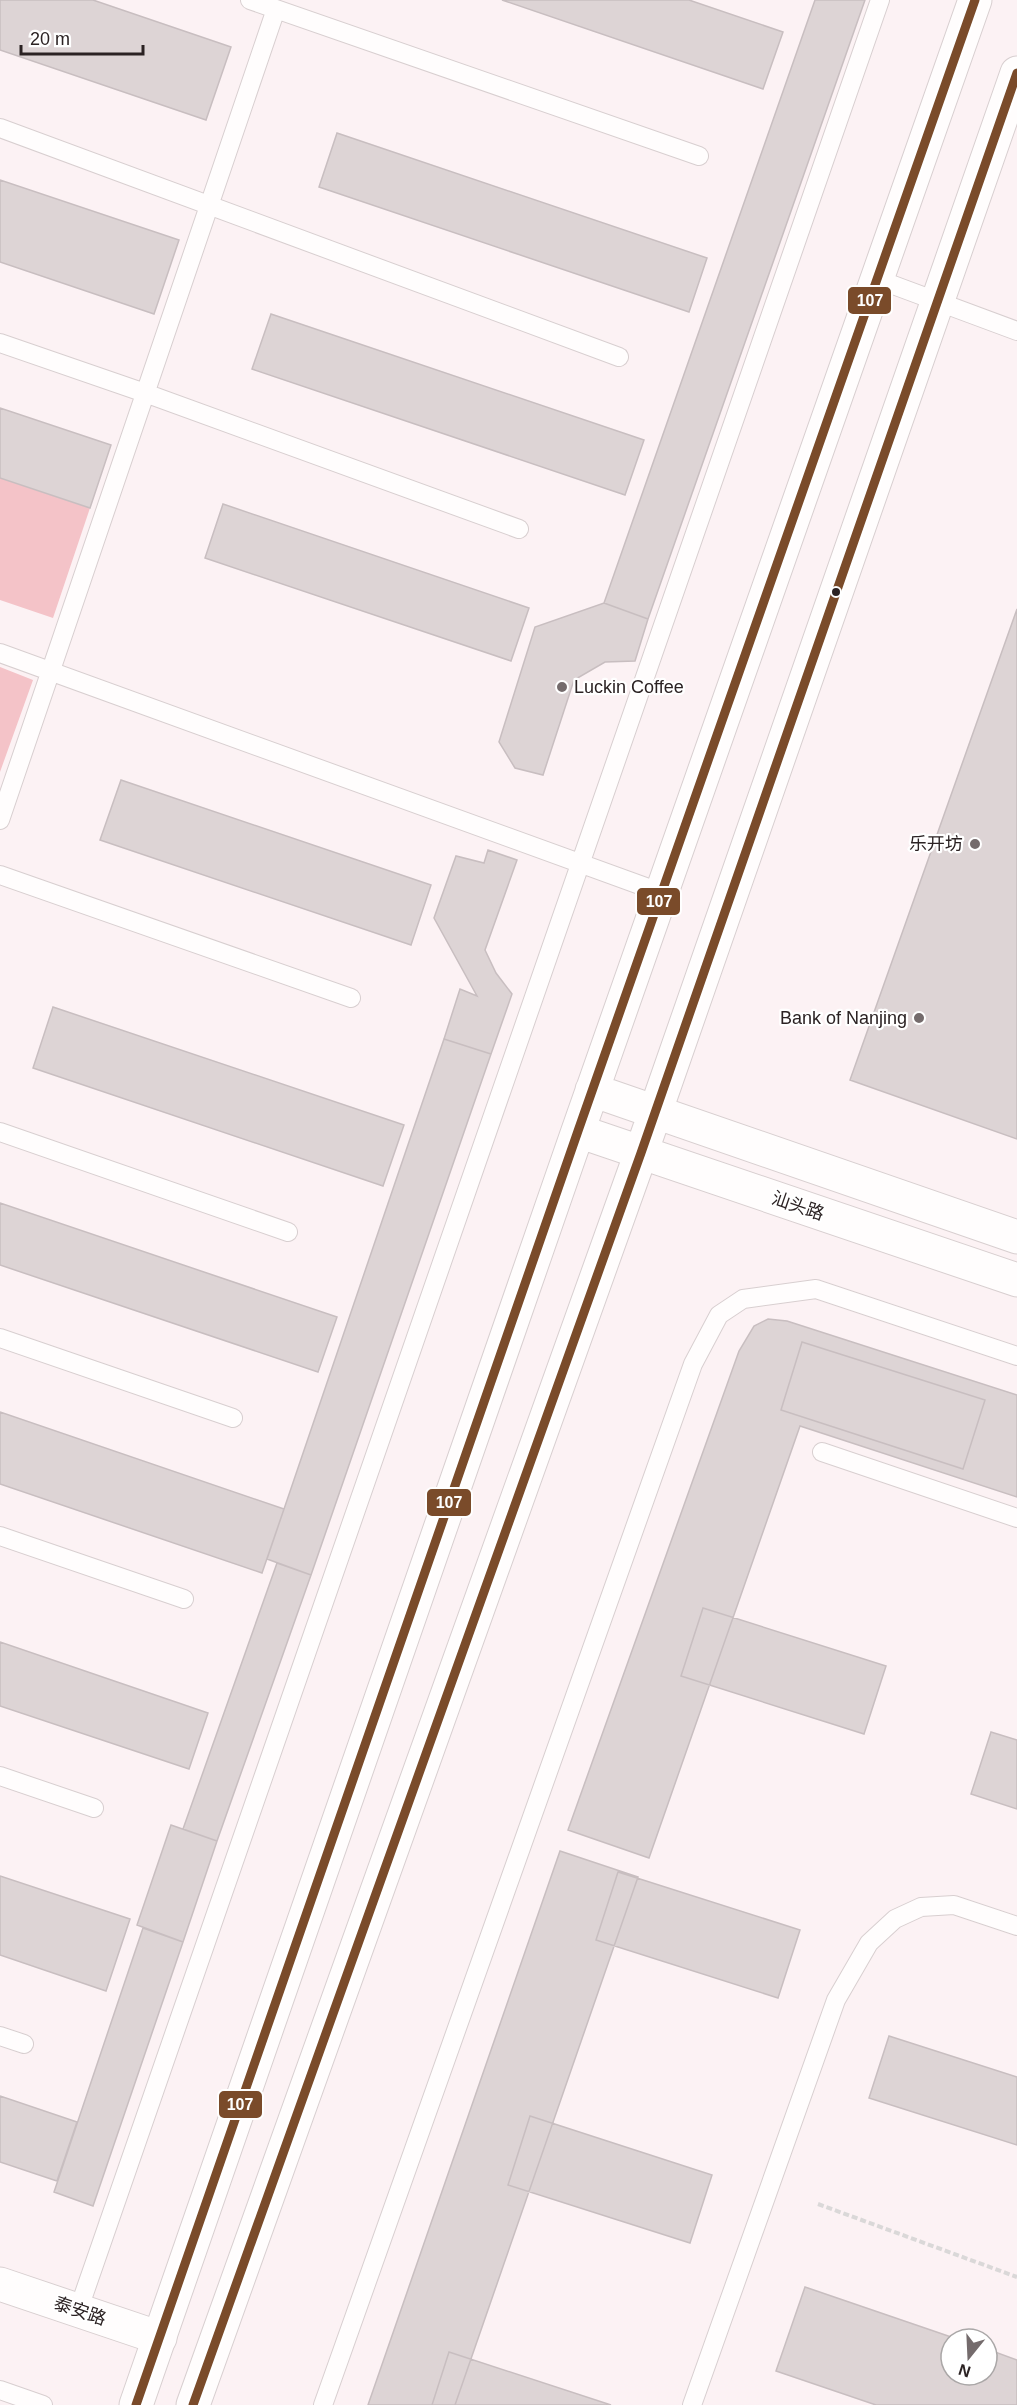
<svg xmlns="http://www.w3.org/2000/svg" width="1017" height="2405" font-family="Arial,'Noto Sans SC',sans-serif">
<style>
.forest{fill:#f4c3c8}
.building{fill:#ddd4d5;stroke:#c8bec0;stroke-width:1.5}
.lines{fill:none;stroke-linecap:round;stroke-linejoin:round}
.service-casing{stroke:#d8cfd0;stroke-width:20}
.minor-casing{stroke:#d8cfd0;stroke-width:35}
.tertiary-casing{stroke:#d8cfd0;stroke-width:35}
.path{stroke:#dad8d8;stroke-width:4;stroke-dasharray:6 3;stroke-linecap:butt}
.service{stroke:#fffdfd;stroke-width:18}
.minor{stroke:#fffdfd;stroke-width:33}
.tertiary{stroke:#fffdfd;stroke-width:33}
.bus-1-casing{stroke:#fff;stroke-width:14}
.bus-1{stroke:#7a4b2a;stroke-width:9}
.bus-dot{fill:#2b2223;stroke:#fff;stroke-width:2}
.poi-dot{fill:#746b6c;stroke:#fff;stroke-width:2}
.labels{text-anchor:middle;stroke-width:4.5;stroke-linejoin:round;paint-order:stroke}
.poi-label{font-size:18px;fill:#2b2223;stroke:#fff;text-anchor:end}
.street-label{font-size:18px;fill:#2b2223;stroke:#fff}
.line-badge{stroke:#fff;stroke-width:2}
.badge-label{font-size:16px;text-anchor:middle;font-weight:bold;fill:#fff}
</style>
<rect width="100%" height="100%" fill="#fcf2f4"/>
<path class="forest" d="M 0,478 L 90,508 L 53,618 L 0,600 Z
M 0,667 L 33,680 L 0,772 Z"/>
<path class="building" d="M 0,0 L 93,0 L 231,47 L 206,120 L 0,50 Z
M 502,0 L 689,0 L 783,32 L 763,89 Z
M 815,0 L 865,0 L 648,619 L 604,603 Z
M 337,133 L 707,258 L 689,312 L 319,187 Z
M 0,180 L 179,240 L 154,314 L 0,262 Z
M 271,314 L 644,440 L 625,495 L 252,369 Z
M 0,408 L 111,445 L 90,508 L 0,478 Z
M 223,504 L 529,608 L 511,661 L 205,558 Z
M 604,603 L 648,619 L 635,661 L 605,662 L 574,680 L 543,775 L 515,768 L 499,742 L 535,627 Z
M 1017,609 L 1017,1139 L 850,1080 Z
M 121,780 L 431,885 L 411,945 L 100,840 Z
M 488,850 L 517,860 L 485,950 L 496,973 L 512,994 L 491,1054 L 444,1039 L 460,989 L 477,996 L 434,918 L 456,856 L 484,863 Z
M 53,1007 L 404,1125 L 383,1186 L 33,1068 Z
M 444,1039 L 491,1054 L 311,1575 L 267,1559 Z
M 0,1203 L 337,1317 L 318,1372 L 0,1265 Z
M 768,1319 L 787,1321 L 1017,1395 L 1017,1497 L 800,1426 L 649,1858 L 568,1830 L 739,1351 L 754,1326 Z
M 802,1342 L 985,1400 L 963,1469 L 781,1410 Z
M 0,1412 L 284,1509 L 262,1573 L 0,1484 Z
M 277,1563 L 311,1575 L 217,1841 L 183,1829 Z
M 703,1608 L 886,1666 L 864,1734 L 681,1676 Z
M 0,1642 L 208,1713 L 189,1769 L 0,1706 Z
M 991,1732 L 1017,1740 L 1017,1809 L 971,1794 Z
M 171,1825 L 217,1841 L 183,1942 L 137,1925 Z
M 560,1851 L 638,1877 L 455,2405 L 368,2405 Z
M 618,1872 L 800,1930 L 778,1998 L 596,1940 Z
M 0,1876 L 130,1919 L 106,1991 L 0,1955 Z
M 143,1928 L 183,1942 L 93,2206 L 54,2192 Z
M 889,2036 L 1017,2077 L 1017,2145 L 869,2098 Z
M 0,2096 L 77,2122 L 57,2181 L 0,2162 Z
M 530,2116 L 712,2175 L 690,2243 L 508,2185 Z
M 805,2287 L 957,2339 L 951,2339 L 951,2375 L 987,2375 L 987,2349 L 1017,2360 L 1017,2405 L 876,2405 L 776,2371 Z
M 449,2352 L 611,2405 L 432,2405 Z"/>
<g class="lines">
<g class="service-casing">
<path id="service" d="M 250,0 L 699,156
M 0,128 L 619,357
M 877,279 L 1017,331
M 0,343 L 145,393 L 519,529
M 0,653 L 662,893
M 0,820 L 276,9
M 0,875 L 351,998
M 0,1132 L 288,1232
M 0,1338 L 233,1418
M 822,1452 L 1017,1518
M 0,1536 L 184,1599
M 0,1776 L 94,1808
M 0,2036 L 24,2044
M 78,2311 L 880,0
M 0,2390 L 43,2405
M 323,2405 L 693,1364 L 719,1315 L 743,1299 L 816,1289 L 1017,1356
M 692,2405 L 836,2000 L 869,1943 L 895,1919 L 921,1907 L 954,1905 L 1017,1926"/>
</g>
<g class="minor-casing">
<path id="minor" d="M 0,2284 L 160,2338"/>
</g>
<g class="tertiary-casing">
<path id="tertiary" d="M 592,1090 L 1017,1237
M 578,1131 L 1017,1280
M 136,2405 L 578,1131 L 975,0
M 193,2405 L 641,1153 L 1017,73"/>
</g>
<path class="path" d="M 818,2204 L 1017,2277"/>
<use href="#service" class="service"/>
<use href="#minor" class="minor"/>
<use href="#tertiary" class="tertiary"/>
<g class="bus-1-casing">
<path id="bus-1" d="M 136,2405 L 578,1131 L 975,0
M 193,2405 L 641,1153 L 1017,73"/>
</g>
<use href="#bus-1" class="bus-1"/>
</g>
<circle class="bus-dot" cx="836" cy="592" r="5"/>
<g class="poi-dot">
<circle cx="562" cy="687" r="6"/>
<circle cx="975" cy="844" r="6"/>
<circle cx="919" cy="1018" r="6"/>
</g>
<g class="labels">
<g class="poi-label">
<text x="574" y="693" text-anchor="start">Luckin Coffee</text>
<text x="963" y="850">乐开坊</text>
<text x="907" y="1024">Bank of Nanjing</text>
</g>
<g class="street-label">
<text transform="translate(798 1206) rotate(19)" y="6">汕头路</text>
<text transform="translate(80 2311) rotate(19)" y="6">泰安路</text>
</g>
</g>
<g class="line-badge">
<rect x="847" y="286" width="45" height="29" rx="6" fill="#7a4b2a"/>
<rect x="636" y="887" width="45" height="29" rx="6" fill="#7a4b2a"/>
<rect x="426" y="1488" width="46" height="29" rx="6" fill="#7a4b2a"/>
<rect x="218" y="2090" width="45" height="29" rx="6" fill="#7a4b2a"/>
</g>
<g class="badge-label">
<text x="870" y="306">107</text>
<text x="659" y="907">107</text>
<text x="449" y="1508">107</text>
<text x="240" y="2110">107</text>
</g>
<g transform="translate(969 2357) rotate(198)"><circle r="28" fill="#ffffff" stroke="#aaa7a7" stroke-width="1.5"/>
<path d="M0-4.5L10 22L0 15L-10 22Z" fill="#746b6c"/>
<text y="-9" font-size="16" font-weight="bold" text-anchor="middle" fill="#2b2223">N</text>
</g>
<path d="M21 45v9h122v-9" fill="none" stroke="#2b2223" stroke-width="3"/>
<text x="30" y="45" font-size="18" fill="#2b2223" stroke="#ffffff" stroke-width="4.5" paint-order="stroke">20 m</text>
</svg>
